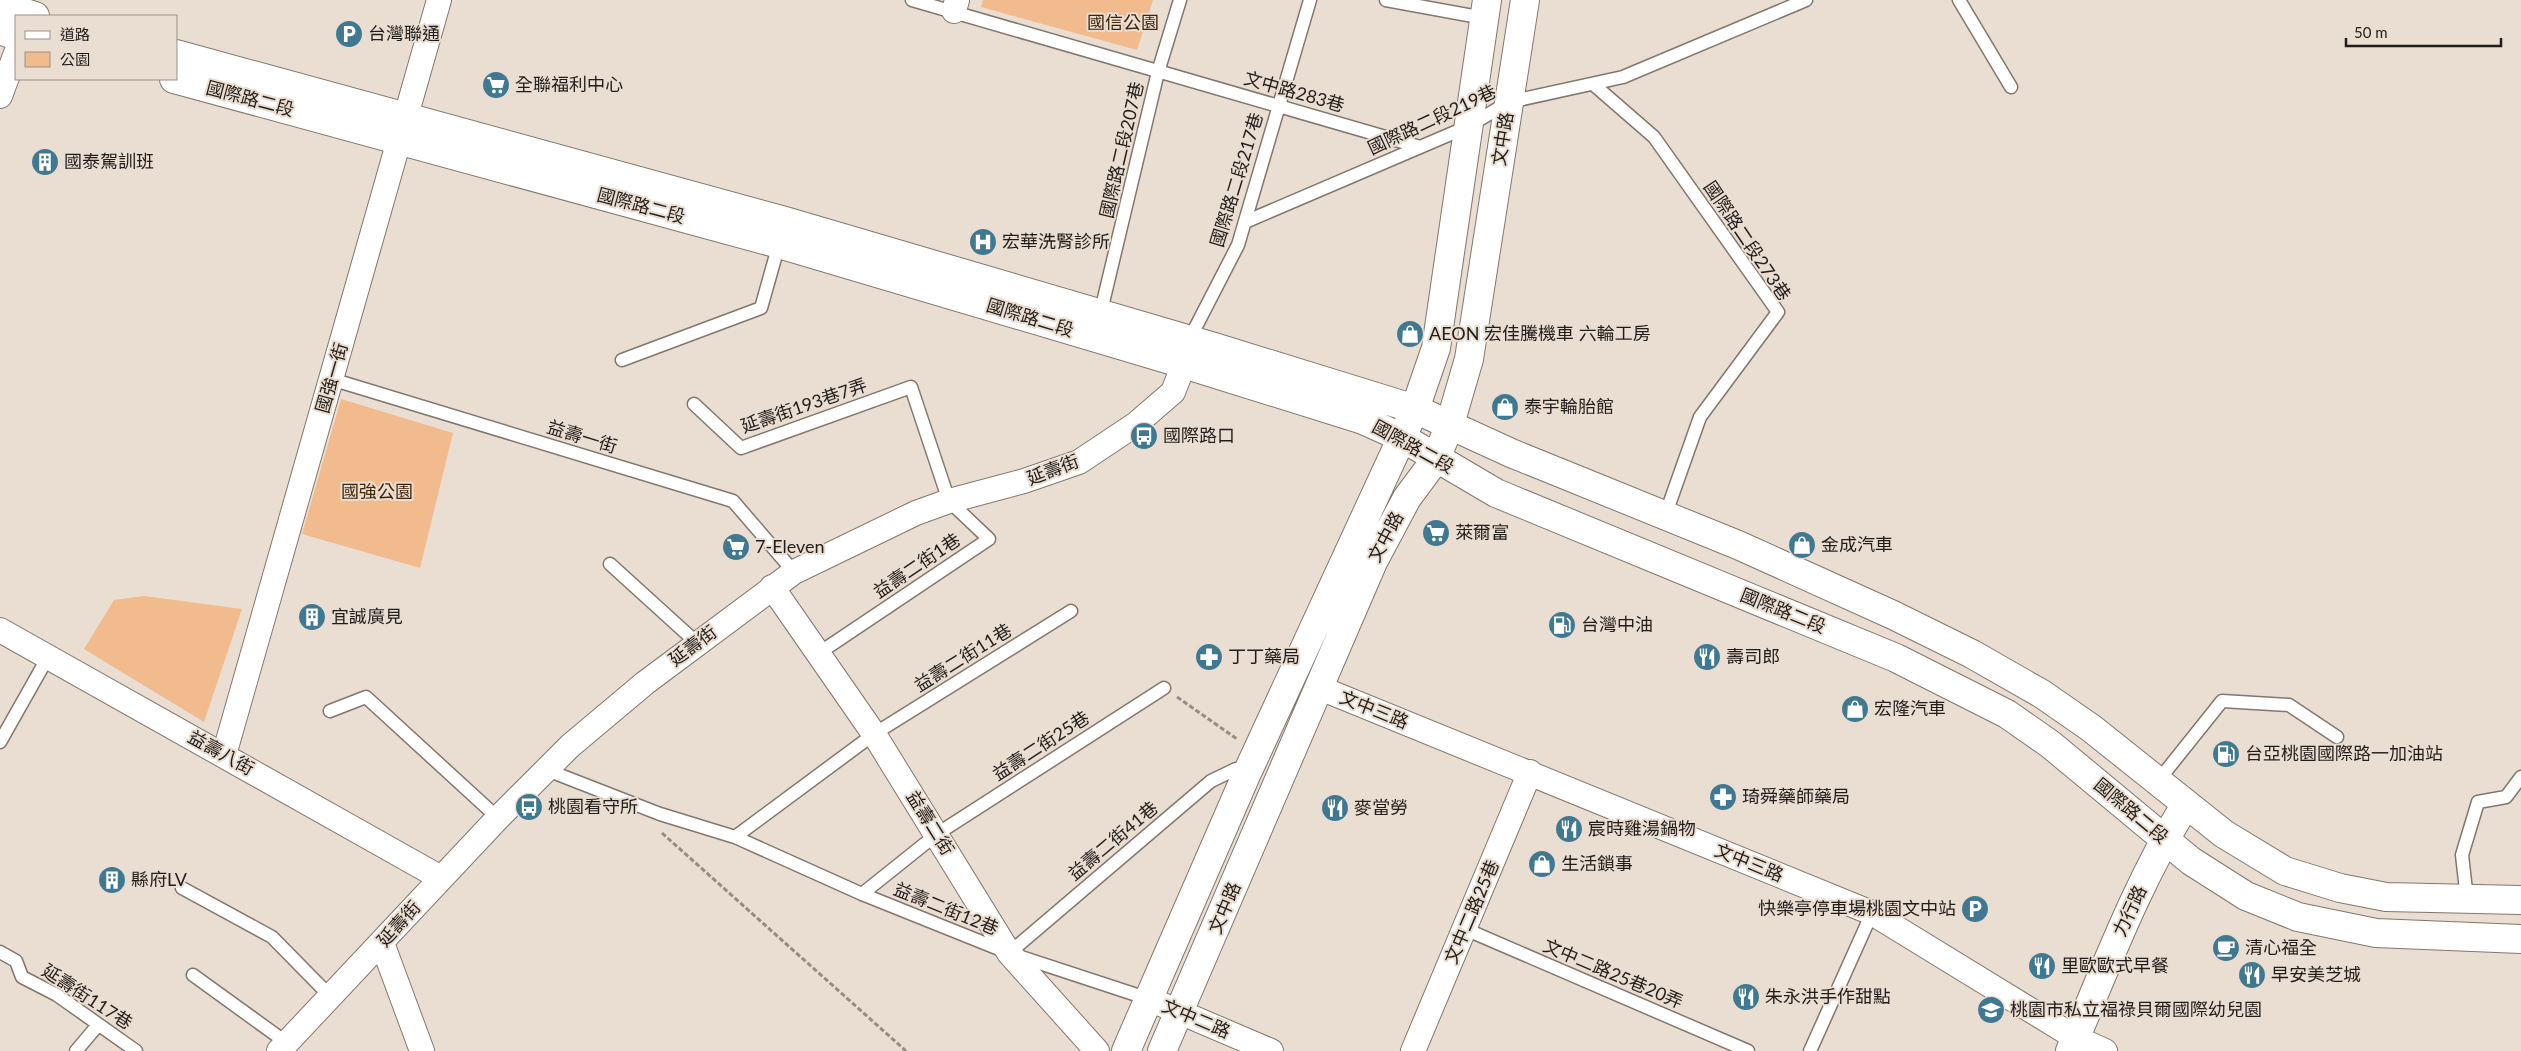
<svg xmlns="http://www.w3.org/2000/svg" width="2521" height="1051" font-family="Lato,'Noto Sans TC',sans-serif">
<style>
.green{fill:#f1bb8d}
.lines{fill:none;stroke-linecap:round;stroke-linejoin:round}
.lane-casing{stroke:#83776d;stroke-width:15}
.street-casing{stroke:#83776d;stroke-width:26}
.secondary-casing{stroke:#83776d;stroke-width:30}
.path{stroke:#958c84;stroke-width:3;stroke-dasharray:5 2.5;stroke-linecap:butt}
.lane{stroke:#fff;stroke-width:12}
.street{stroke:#fff;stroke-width:24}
.secondary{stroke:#fff;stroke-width:28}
.labels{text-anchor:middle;stroke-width:4;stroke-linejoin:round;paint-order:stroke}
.park-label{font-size:18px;fill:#402508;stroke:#eaddd2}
.poi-label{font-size:18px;fill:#221d19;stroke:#eaddd2;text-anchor:start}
.street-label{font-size:18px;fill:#221d19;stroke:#eaddd2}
</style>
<rect width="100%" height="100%" fill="#eaddd2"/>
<path class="green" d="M 983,0 L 1153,0 L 1137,50 L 981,7 Z
M 341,399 L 453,433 L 420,568 L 302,534 Z
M 144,596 L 242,609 L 204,722 L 84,649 L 114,600 Z"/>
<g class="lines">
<g class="lane-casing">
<path id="lane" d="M 912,0 L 1420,147
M 1386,0 L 1484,18
M 1959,0 L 2011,87
M 1593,84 L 1654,137 L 1778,312 L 1700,417 L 1665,516
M 1245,222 L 1467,127 L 1509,102 L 1623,77 L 1806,0
M 1100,315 L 1158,72 L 1180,0
M 1188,342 L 1238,245 L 1310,0
M 622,360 L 761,308 L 779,244
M 331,379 L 733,501 L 794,572
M 694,404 L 741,448 L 911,387 L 949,501 L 989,539 L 819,653
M 610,564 L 697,643
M 330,711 L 366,697 L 498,818
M 0,742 L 48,657
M 547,770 L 660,814 L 735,837 L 862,894 L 1009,953 L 1149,999
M 2158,781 L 2222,701 L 2289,705 L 2337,737
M 735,837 L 874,734 L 1071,611
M 182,888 L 272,937 L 330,996
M 862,894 L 937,834 L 1164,688
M 2467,899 L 2462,855 L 2478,802 L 2506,797 L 2521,777
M 1465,929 L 1748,1051
M 0,952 L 16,961 L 22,977 L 57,995 L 136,1051
M 1009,953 L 1211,781 L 1236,769 L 1247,773
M 193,975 L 287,1043
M 76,1051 L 98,1025
M 1810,1051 L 1872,913"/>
</g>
<g class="street-casing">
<path id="street" d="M 954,11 L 957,0
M 0,96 L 16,53
M 772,587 L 874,734 L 1009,953 L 1097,1051
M 0,630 L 441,878
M 1320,688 L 1872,913 L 2076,1038 L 2105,1051
M 224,755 L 439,0
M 382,943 L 422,1051
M 1149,999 L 1271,1051
M 279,1051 L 498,818 L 570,746 L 645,683 L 794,572 L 916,513 L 949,501 L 1024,481 L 1079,462 L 1136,424 L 1173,392 L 1184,364
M 1413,1051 L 1530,772"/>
</g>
<g class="secondary-casing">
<path id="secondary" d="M 0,5 L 35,16
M 0,30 L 16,36
M 176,54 L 785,221 L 1214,347 L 1415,409 L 1511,453 L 1738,545 L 1893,615 L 1972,654 L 2042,694 L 2091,728 L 2224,834 L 2285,871 L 2340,888 L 2386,897 L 2521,900
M 174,79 L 779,244 L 1184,364 L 1363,420 L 1401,437 L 1496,493 L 1896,658 L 2007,714 L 2050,744 L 2191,861 L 2246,896 L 2298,917 L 2376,933 L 2521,939
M 1126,1051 L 1247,773 L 1415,409 L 1436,348 L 1487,0
M 1162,1051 L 1373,562 L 1407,498 L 1436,459 L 1450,424 L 1469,359 L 1525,0
M 2070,1051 C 2106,967 2138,881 2186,804"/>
</g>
<path class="path" d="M 1177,697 L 1237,739
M 662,833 L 906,1051"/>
<use href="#lane" class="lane"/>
<use href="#street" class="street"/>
<use href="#secondary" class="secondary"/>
</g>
<defs>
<g id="parking-disc" transform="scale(1.4375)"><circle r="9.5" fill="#3e7891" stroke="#eaddd2"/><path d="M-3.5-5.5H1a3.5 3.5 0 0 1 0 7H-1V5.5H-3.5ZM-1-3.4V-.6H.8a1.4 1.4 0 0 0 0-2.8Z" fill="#fff"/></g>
<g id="supermarket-disc" transform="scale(1.4375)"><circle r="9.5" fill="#3e7891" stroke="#eaddd2"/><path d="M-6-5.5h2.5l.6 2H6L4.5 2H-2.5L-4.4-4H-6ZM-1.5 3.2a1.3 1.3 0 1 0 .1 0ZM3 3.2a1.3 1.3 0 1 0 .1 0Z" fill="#fff"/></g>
<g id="building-disc" transform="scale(1.4375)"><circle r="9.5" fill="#3e7891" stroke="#eaddd2"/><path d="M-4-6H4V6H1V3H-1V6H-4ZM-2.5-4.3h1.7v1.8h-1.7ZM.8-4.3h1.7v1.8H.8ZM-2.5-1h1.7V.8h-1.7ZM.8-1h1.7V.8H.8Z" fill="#fff"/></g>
<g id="hospital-disc" transform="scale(1.4375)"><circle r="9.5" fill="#3e7891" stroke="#eaddd2"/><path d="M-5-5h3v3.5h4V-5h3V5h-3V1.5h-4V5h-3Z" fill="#fff"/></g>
<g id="shop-disc" transform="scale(1.4375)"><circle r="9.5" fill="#3e7891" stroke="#eaddd2"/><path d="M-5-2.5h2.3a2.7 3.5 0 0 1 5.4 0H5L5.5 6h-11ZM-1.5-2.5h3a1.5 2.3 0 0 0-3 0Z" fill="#fff"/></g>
<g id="bus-disc" transform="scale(1.4375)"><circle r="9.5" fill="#3e7891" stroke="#eaddd2"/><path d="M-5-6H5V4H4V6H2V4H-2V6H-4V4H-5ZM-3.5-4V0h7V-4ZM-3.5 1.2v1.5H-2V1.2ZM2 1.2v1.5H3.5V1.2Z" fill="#fff"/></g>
<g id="fuel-disc" transform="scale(1.4375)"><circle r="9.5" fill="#3e7891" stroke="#eaddd2"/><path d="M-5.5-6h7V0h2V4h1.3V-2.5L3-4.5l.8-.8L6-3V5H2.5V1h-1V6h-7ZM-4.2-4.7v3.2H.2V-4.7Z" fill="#fff"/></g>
<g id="pharmacy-disc" transform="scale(1.4375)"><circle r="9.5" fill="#3e7891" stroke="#eaddd2"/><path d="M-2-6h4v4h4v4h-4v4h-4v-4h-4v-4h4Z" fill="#fff"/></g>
<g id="restaurant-disc" transform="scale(1.4375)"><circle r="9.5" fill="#3e7891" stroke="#eaddd2"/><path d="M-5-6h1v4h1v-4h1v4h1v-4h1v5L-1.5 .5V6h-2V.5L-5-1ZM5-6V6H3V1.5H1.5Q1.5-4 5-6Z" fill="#fff"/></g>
<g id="cafe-disc" transform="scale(1.4375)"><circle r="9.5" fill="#3e7891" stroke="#eaddd2"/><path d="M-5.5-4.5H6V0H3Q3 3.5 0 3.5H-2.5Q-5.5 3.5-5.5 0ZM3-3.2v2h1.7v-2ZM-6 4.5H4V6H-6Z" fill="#fff"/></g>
<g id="school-disc" transform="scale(1.4375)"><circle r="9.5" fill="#3e7891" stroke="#eaddd2"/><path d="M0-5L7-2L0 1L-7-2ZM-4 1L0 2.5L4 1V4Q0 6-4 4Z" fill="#fff"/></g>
</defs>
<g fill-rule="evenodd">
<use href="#parking-disc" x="349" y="34"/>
<use href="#supermarket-disc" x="496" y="85"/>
<use href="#building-disc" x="45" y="162"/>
<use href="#hospital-disc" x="983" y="242"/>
<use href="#shop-disc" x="1410" y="334"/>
<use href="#shop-disc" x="1505" y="407"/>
<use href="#bus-disc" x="1144" y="436"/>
<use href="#supermarket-disc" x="1436" y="533"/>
<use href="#shop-disc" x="1802" y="545"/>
<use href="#supermarket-disc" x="736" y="547"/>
<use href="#building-disc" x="312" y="617"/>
<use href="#fuel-disc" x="1562" y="625"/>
<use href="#pharmacy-disc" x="1209" y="657"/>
<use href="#restaurant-disc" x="1707" y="657"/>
<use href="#shop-disc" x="1855" y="709"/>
<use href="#fuel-disc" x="2226" y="754"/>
<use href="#pharmacy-disc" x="1723" y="797"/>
<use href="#bus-disc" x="529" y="807"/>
<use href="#restaurant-disc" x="1335" y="808"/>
<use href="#restaurant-disc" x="1569" y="829"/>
<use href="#shop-disc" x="1542" y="864"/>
<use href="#building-disc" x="112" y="880"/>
<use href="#parking-disc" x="1975" y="909"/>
<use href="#cafe-disc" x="2226" y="948"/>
<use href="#restaurant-disc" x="2042" y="966"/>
<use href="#restaurant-disc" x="2252" y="975"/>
<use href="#restaurant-disc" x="1746" y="997"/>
<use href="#school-disc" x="1991" y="1010"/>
</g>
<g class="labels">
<g class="park-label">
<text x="1123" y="29">國信公園</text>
<text x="377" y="498">國強公園</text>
</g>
<g class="poi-label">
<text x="368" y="40">台灣聯通</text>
<text x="515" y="91">全聯福利中心</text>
<text x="64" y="168">國泰駕訓班</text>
<text x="1002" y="248">宏華洗腎診所</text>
<text x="1429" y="340">AEON 宏佳騰機車 六輪工房</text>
<text x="1524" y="413">泰宇輪胎館</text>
<text x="1163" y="442">國際路口</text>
<text x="1455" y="539">萊爾富</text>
<text x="1821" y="551">金成汽車</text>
<text x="755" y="553">7-Eleven</text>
<text x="331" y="623">宜誠廣見</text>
<text x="1581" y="631">台灣中油</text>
<text x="1228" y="663">丁丁藥局</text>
<text x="1726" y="663">壽司郎</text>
<text x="1874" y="715">宏隆汽車</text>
<text x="2245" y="760">台亞桃園國際路一加油站</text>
<text x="1742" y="803">琦舜藥師藥局</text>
<text x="548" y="813">桃園看守所</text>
<text x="1354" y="814">麥當勞</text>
<text x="1588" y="835">宸時雞湯鍋物</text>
<text x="1561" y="870">生活鎖事</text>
<text x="131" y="886">縣府LV</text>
<text x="1956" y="915" text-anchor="end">快樂亭停車場桃園文中站</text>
<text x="2245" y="954">清心福全</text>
<text x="2061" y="972">里歐歐式早餐</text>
<text x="2271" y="981">早安美芝城</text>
<text x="1765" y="1003">朱永洪手作甜點</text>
<text x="2010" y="1016">桃園市私立福祿貝爾國際幼兒園</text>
</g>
<g class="street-label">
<text transform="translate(1294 92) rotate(16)" y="6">文中路283巷</text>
<text transform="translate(250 99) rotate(15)" y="6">國際路二段</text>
<text transform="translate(1432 120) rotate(-25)" y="6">國際路二段219巷</text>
<text transform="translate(1503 139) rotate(-81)" y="6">文中路</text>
<text transform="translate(1122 150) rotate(-77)" y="6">國際路二段207巷</text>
<text transform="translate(1237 180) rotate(-73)" y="6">國際路二段217巷</text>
<text transform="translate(641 206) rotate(15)" y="6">國際路二段</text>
<text transform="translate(1747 241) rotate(56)" y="6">國際路二段273巷</text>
<text transform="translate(1030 318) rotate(17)" y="6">國際路二段</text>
<text transform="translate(332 378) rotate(-74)" y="6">國強一街</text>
<text transform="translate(804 406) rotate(-19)" y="6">延壽街193巷7弄</text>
<text transform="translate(582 437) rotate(17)" y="6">益壽一街</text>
<text transform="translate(1413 447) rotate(29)" y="6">國際路二段</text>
<text transform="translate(1053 470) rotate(-21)" y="6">延壽街</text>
<text transform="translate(1386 537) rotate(-62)" y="6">文中路</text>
<text transform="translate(917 566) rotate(-34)" y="6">益壽二街1巷</text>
<text transform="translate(1783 611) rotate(22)" y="6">國際路二段</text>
<text transform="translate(693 646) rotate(-37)" y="6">延壽街</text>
<text transform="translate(963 658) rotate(-32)" y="6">益壽二街11巷</text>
<text transform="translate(1374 710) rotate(22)" y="6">文中三路</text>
<text transform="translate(1041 746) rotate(-33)" y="6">益壽二街25巷</text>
<text transform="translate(221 753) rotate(29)" y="6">益壽八街</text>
<text transform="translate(2131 811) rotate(40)" y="6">國際路二段</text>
<text transform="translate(930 823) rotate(58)" y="6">益壽二街</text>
<text transform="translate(1113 841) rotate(-40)" y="6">益壽二街41巷</text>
<text transform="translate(1749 863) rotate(22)" y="6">文中三路</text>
<text transform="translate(1225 908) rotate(-67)" y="6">文中路</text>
<text transform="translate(946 909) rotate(22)" y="6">益壽二街12巷</text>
<text transform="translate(2130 911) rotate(-65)" y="6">力行路</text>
<text transform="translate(1472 912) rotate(-67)" y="6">文中二路25巷</text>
<text transform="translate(399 924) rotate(-48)" y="6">延壽街</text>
<text transform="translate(1613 974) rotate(23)" y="6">文中二路25巷20弄</text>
<text transform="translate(87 997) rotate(33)" y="6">延壽街117巷</text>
<text transform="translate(1196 1019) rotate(23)" y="6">文中二路</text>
</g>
</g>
<rect x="15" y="15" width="162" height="65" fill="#eaddd2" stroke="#9a9088"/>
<rect x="25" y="31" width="25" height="8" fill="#ffffff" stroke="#9a9088"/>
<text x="60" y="40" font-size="15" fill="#221d19">道路</text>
<rect x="25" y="52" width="25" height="15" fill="#f1bb8d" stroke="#9a9088"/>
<text x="60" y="65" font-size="15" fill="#221d19">公園</text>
<path d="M2346 38v8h155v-8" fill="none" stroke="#221d19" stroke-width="2.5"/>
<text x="2354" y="38" font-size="15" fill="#221d19" stroke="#eaddd2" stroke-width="4" paint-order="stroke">50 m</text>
</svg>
